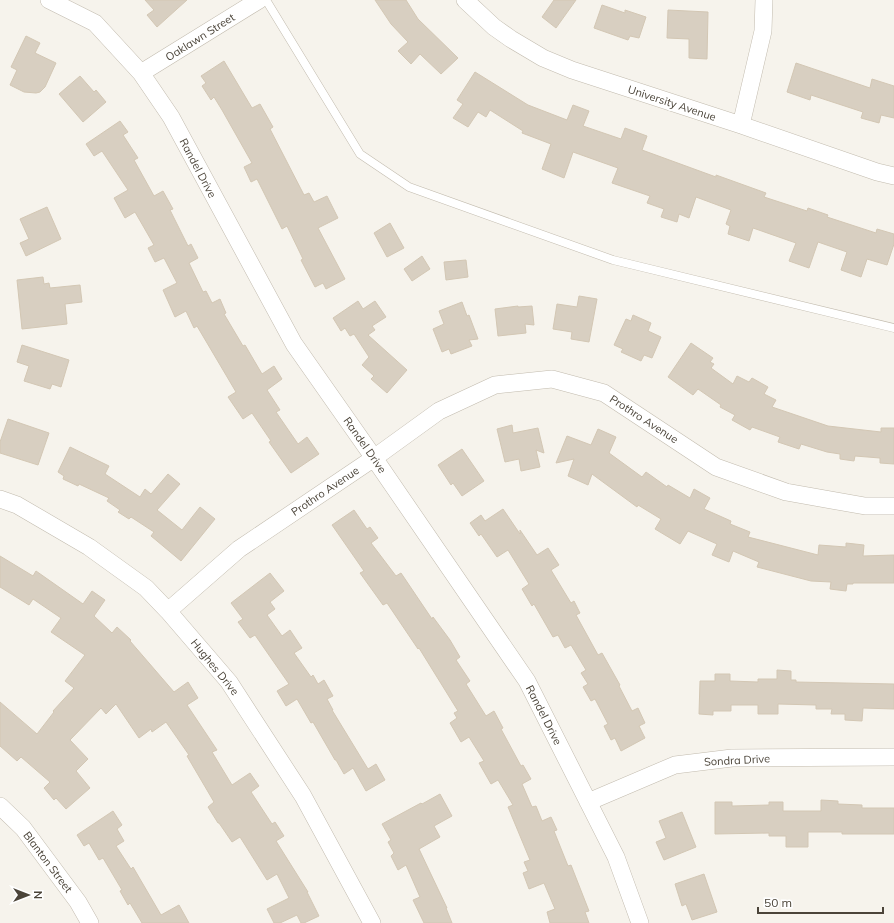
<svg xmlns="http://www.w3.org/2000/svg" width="894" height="923" font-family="Mulish,sans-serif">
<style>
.building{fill:#d8cfc1;stroke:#d3c7b4}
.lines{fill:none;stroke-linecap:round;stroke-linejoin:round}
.service-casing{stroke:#c2bbae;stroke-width:9}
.minor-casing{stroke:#c2bbae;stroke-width:18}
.service{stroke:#fff;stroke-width:8}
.minor{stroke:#fff;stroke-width:17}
.labels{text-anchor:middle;stroke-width:3.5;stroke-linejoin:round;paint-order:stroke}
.street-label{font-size:11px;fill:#4b4439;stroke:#fff}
</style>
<rect width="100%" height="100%" fill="#f6f3ec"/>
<path class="building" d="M 145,0 L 187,0 L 157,27 L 147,15 L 154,10 Z
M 375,0 L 406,0 L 418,19 L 458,58 L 441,74 L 420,54 L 411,64 L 398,51 L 408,42 L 391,24 Z
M 554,0 L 576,0 L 556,28 L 542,17 Z
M 602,5 L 625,13 L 625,10 L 646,17 L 639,38 L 630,36 L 628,40 L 594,28 Z
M 668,10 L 708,12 L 707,59 L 689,58 L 689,39 L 667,38 Z
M 26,36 L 40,43 L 35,53 L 56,63 L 45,87 L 40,92 L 36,93 L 24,92 L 10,85 L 17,70 L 11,67 Z
M 224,61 L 252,108 L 260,104 L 273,127 L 270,129 L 304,195 L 309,193 L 314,202 L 327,196 L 338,218 L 318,228 L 345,279 L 326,289 L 323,283 L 315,287 L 301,260 L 303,259 L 287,226 L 282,229 L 257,179 L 251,182 L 244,167 L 252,163 L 222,110 L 214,97 L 211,100 L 202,86 L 206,83 L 201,76 Z
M 796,63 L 870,88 L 872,79 L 894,86 L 894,118 L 881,115 L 879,123 L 861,118 L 863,112 L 811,95 L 810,100 L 787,92 Z
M 475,72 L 528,105 L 567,120 L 573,105 L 589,111 L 583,126 L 621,139 L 625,128 L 647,136 L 642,150 L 716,177 L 716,175 L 766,193 L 764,197 L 807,211 L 808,208 L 828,215 L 827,217 L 876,233 L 877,229 L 894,234 L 894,244 L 887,265 L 867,259 L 861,277 L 841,270 L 847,252 L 818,242 L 809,268 L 789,261 L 796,243 L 753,228 L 749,241 L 728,234 L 730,226 L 726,224 L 731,210 L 696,197 L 689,218 L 679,214 L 677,222 L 661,217 L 664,209 L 647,203 L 650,196 L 612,183 L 618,168 L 573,152 L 564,178 L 542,169 L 551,144 L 522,133 L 523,131 L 490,110 L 486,117 L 478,112 L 468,127 L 453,118 L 463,104 L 457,100 Z
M 80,76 L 94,92 L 96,90 L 106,102 L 83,122 L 59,94 Z
M 120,121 L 128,132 L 123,135 L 138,158 L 134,160 L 154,196 L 163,191 L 173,209 L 170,210 L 188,246 L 191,244 L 198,258 L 189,263 L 203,292 L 206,291 L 212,303 L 220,299 L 226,313 L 224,314 L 243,346 L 245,345 L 262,374 L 274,366 L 282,379 L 267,390 L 280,410 L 276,412 L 298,444 L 307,437 L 319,454 L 291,473 L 269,442 L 271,441 L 252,413 L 243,419 L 228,397 L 236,392 L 197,326 L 194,328 L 186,311 L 175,317 L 163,290 L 177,283 L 164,258 L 155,262 L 148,248 L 154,245 L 135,212 L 125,218 L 114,198 L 128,190 L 102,151 L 94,156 L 86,144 Z
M 47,207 L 61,239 L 26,256 L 20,243 L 29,239 L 20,219 Z
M 390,223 L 404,248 L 387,257 L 374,233 Z
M 422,256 L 430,269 L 412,281 L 404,269 Z
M 466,260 L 468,277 L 446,280 L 444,262 Z
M 43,277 L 44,284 L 49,283 L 50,288 L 80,285 L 82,302 L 65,304 L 67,324 L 22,329 L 17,280 Z
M 579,296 L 597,299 L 589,342 L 571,339 L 572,332 L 553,329 L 557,304 L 577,307 Z
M 358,301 L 363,309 L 375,301 L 386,317 L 372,326 L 375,330 L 368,335 L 407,370 L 387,393 L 371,379 L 374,376 L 362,365 L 369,357 L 354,334 L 350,336 L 345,328 L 341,331 L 333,318 Z
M 462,302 L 467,316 L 469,315 L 478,339 L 469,340 L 472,346 L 451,354 L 449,349 L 442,352 L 433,329 L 444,324 L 439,311 Z
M 518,306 L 518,307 L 532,306 L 534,325 L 525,324 L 526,333 L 498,336 L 495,309 Z
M 633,315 L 651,323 L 648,331 L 661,337 L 652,358 L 644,355 L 641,361 L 621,352 L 623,349 L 614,345 L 626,319 L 631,321 Z
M 691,343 L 713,358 L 710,362 L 714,364 L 711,368 L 733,384 L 737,376 L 749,382 L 752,378 L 768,387 L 764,394 L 776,400 L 772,407 L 828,426 L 881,432 L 881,428 L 894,428 L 894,464 L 880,463 L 880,458 L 855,456 L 854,461 L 840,459 L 840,454 L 827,452 L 801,444 L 799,449 L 778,442 L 780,437 L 752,427 L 750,430 L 732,420 L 735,415 L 720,407 L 721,405 L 698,389 L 693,395 L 668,377 Z
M 22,345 L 69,360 L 61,387 L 52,384 L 50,389 L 24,381 L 29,366 L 17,362 Z
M 8,419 L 49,433 L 38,465 L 0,453 L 0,442 Z
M 512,425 L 513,433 L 538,428 L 544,453 L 536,450 L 540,467 L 521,471 L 519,459 L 505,462 L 497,429 Z
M 598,429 L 616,437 L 609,453 L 642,477 L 646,472 L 667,487 L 668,485 L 690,498 L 694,489 L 710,498 L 704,509 L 731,521 L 730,524 L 750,532 L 748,537 L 818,555 L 819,545 L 846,547 L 846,543 L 864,545 L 863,556 L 894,555 L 894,583 L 853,583 L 853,584 L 847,584 L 846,591 L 830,589 L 831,582 L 811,581 L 757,567 L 759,562 L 733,551 L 729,562 L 712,555 L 717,544 L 688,531 L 680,544 L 655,529 L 661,519 L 638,505 L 637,507 L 592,474 L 588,485 L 568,476 L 574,459 L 556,463 L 567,436 L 591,445 Z
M 70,447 L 109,466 L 105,474 L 140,497 L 145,489 L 151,494 L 168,474 L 180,484 L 157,510 L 182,530 L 200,507 L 215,519 L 181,561 L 151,536 L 154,532 L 131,517 L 129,519 L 118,512 L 120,510 L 107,501 L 109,498 L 79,484 L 78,486 L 63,479 L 64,476 L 58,472 Z
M 462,449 L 484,481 L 462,496 L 453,483 L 451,485 L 438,465 Z
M 503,509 L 520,534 L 520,530 L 537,555 L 548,548 L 559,565 L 551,570 L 571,603 L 574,601 L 580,613 L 576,615 L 598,655 L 602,653 L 620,685 L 619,686 L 632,711 L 638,708 L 645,723 L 639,726 L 645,738 L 621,751 L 615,738 L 611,740 L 604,726 L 608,724 L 595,699 L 591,701 L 583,687 L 588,684 L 581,673 L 586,670 L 571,645 L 565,648 L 558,635 L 553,637 L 534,604 L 532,606 L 522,589 L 529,584 L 508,550 L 497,557 L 481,534 L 479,536 L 470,523 L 481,515 L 485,521 Z
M 354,510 L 367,529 L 370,527 L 378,538 L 371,543 L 396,576 L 401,573 L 432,619 L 433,617 L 450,640 L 460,657 L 456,660 L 470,681 L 466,684 L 486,716 L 494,711 L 503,728 L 501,729 L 521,766 L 523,765 L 531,779 L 522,784 L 532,807 L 536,806 L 542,821 L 551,817 L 557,830 L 554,831 L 568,866 L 571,865 L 589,911 L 585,912 L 589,923 L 550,923 L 547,912 L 555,909 L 544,883 L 529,889 L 523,873 L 528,871 L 524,862 L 530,860 L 508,807 L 513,805 L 498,780 L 491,784 L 479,763 L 484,761 L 469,737 L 461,742 L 450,723 L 457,718 L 454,713 L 458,711 L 419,648 L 418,649 L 387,603 L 383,605 L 360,573 L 364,571 L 332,525 Z
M 0,556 L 33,576 L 36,571 L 83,604 L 92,591 L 105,600 L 94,616 L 112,633 L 117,627 L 131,640 L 130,641 L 174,692 L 188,682 L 198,698 L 187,705 L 217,750 L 212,752 L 232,785 L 250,773 L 259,786 L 251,792 L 272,824 L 275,822 L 284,836 L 276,841 L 308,892 L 307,892 L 319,916 L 304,923 L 301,923 L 297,915 L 280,923 L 274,923 L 267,909 L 289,898 L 277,874 L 267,880 L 240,837 L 232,842 L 219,823 L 218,823 L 208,807 L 214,802 L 187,756 L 189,755 L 166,722 L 152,732 L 151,729 L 139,738 L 116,704 L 106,714 L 101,708 L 70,740 L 88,759 L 76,771 L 90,788 L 66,809 L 56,798 L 54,800 L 44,788 L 50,782 L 21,757 L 17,761 L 0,746 L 0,702 L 37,734 L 54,712 L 53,711 L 74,688 L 65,681 L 85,655 L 51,632 L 61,618 L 33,599 L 29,605 L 0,587 Z
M 270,573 L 284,591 L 270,602 L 275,609 L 267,615 L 282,636 L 290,630 L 302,648 L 294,653 L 311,677 L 313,675 L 318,684 L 324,680 L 333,696 L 327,699 L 333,710 L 332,710 L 368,769 L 376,764 L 385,780 L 366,791 L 353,768 L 344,774 L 336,760 L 335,760 L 313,722 L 311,723 L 297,699 L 286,706 L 277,691 L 289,684 L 255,635 L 250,638 L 238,622 L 243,619 L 231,603 Z
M 777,670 L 791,671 L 791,680 L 796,680 L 796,682 L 894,684 L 894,709 L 863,708 L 862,721 L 845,720 L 845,714 L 831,714 L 832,709 L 816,709 L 816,705 L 778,704 L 778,714 L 758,714 L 758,705 L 731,705 L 731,711 L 713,711 L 713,715 L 699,714 L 700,681 L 715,681 L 715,674 L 730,674 L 730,681 L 758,682 L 758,679 L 777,679 Z
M 440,794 L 452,816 L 434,826 L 440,837 L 419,849 L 447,908 L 446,908 L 452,923 L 424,923 L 413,900 L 420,897 L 406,865 L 398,870 L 391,856 L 394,853 L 388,842 L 391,840 L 382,824 L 421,803 L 422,804 Z
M 821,800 L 838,801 L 838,804 L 862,805 L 862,808 L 894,808 L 894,834 L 842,834 L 842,832 L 808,832 L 808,847 L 786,847 L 786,836 L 769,836 L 769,833 L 715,834 L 715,802 L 732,802 L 732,806 L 769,805 L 769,802 L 783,802 L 783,811 L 821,811 Z
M 113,811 L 122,825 L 117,829 L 124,841 L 116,846 L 131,869 L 133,867 L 161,915 L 179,905 L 189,923 L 142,923 L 130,903 L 128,905 L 120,891 L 122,890 L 103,858 L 99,860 L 89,843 L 84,846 L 77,835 Z
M 682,812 L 696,847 L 664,860 L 656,842 L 666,838 L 659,821 Z
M 704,874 L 717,912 L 692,920 L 686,904 L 682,906 L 675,884 Z"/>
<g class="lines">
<g class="service-casing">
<path id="service" d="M 266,0 L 360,154 L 409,187 L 613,260 L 894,328"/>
</g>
<g class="minor-casing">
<path id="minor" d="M 49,0 L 95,23 L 141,73 L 171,117 L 294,344 L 374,458 L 527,681 L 616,857 L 640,923
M 465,0 L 494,27 L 511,39 L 543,58 L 572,70 L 741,125 L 877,172 L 894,176
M 141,73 L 259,0
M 741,125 L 763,31 L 764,0
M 0,499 L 17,505 L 89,547 L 146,588 L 168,611 L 229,682 L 303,796 L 372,923
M 168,611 L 239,549 L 374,458 L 439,411 L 495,385 L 552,379 L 604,393 L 716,467 L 786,492 L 865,506 L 894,506
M 588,802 L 675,765 L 732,758 L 894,757
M 0,806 L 23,828 L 78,902 L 90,923"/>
</g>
<use href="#service" class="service"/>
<use href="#minor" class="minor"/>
</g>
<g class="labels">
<g class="street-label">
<text transform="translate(200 37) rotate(-32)" y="4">Oaklawn Street</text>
<text transform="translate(672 103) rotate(18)" y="4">University Avenue</text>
<text transform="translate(198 168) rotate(62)" y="4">Randel Drive</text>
<text transform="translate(644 419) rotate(33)" y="4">Prothro Avenue</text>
<text transform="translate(365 445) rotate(55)" y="4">Randel Drive</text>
<text transform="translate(325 491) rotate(-34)" y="4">Prothro Avenue</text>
<text transform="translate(215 667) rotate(51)" y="4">Hughes Drive</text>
<text transform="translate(544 715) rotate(63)" y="4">Randel Drive</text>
<text transform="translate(737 760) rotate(-3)" y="4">Sondra Drive</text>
<text transform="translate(48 862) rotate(53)" y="4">Blanton Street</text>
</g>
</g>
<g transform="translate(28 895) rotate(90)" stroke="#ffffff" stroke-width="3" paint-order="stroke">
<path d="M0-3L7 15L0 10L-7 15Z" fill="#4b4439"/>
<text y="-6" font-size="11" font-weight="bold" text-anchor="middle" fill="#4b4439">N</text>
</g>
<path d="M758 907v6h125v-6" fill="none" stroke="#4b4439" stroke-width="2"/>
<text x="764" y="907" font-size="12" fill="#4b4439" stroke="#ffffff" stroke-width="3" paint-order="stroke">50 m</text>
</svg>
